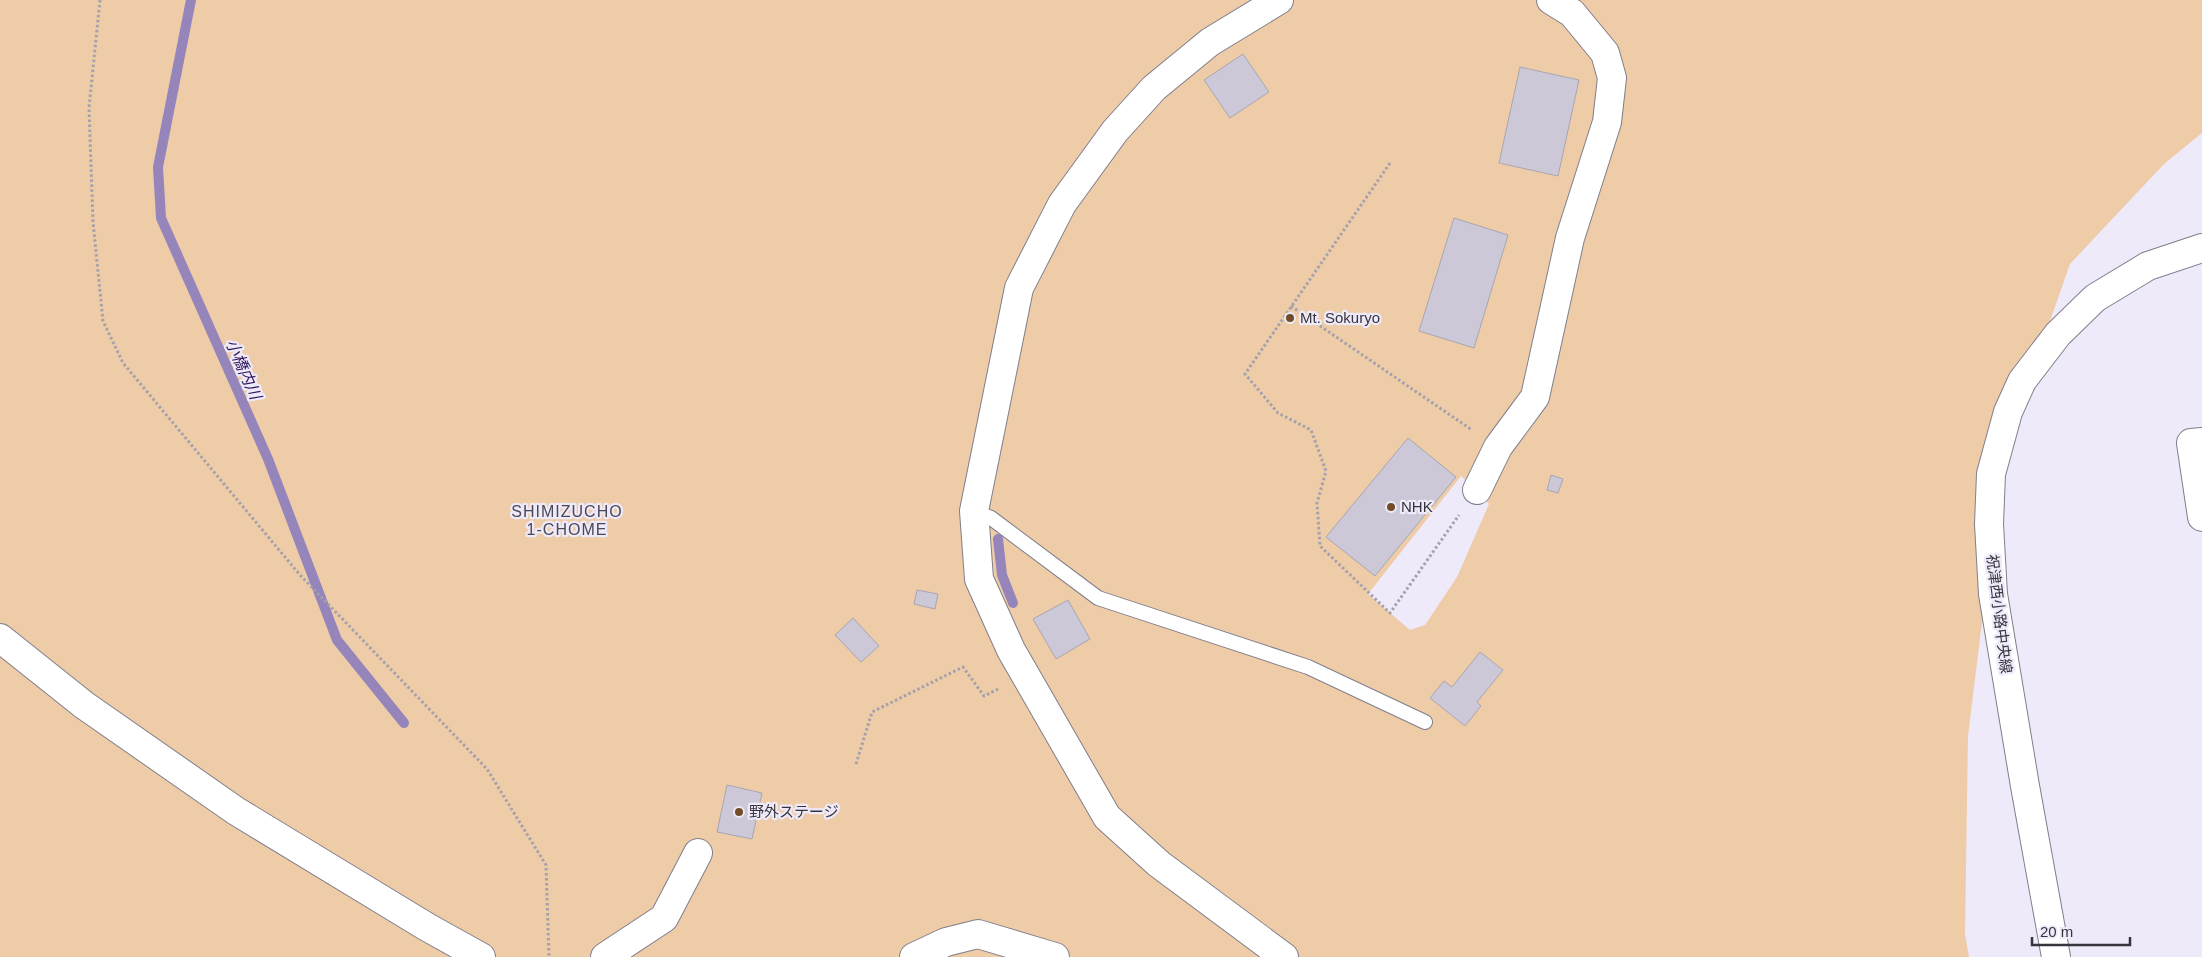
<svg xmlns="http://www.w3.org/2000/svg" width="2202" height="957" font-family="Arial,'Noto Sans JP',sans-serif">
<style>
.green{fill:#eecca8;fill-rule:evenodd}
.lines{fill:none;stroke-linecap:round;stroke-linejoin:round}
.stream{stroke:#9585bb;stroke-width:10}
.building{fill:#ccc8d7;stroke:#a8a5b3}
.service-casing{stroke:#817e8b;stroke-width:16}
.minor-casing{stroke:#817e8b;stroke-width:30}
.secondary-casing{stroke:#817e8b;stroke-width:30}
.path{stroke:#a4a0ac;stroke-width:3;stroke-dasharray:2.5 2.5;stroke-linecap:butt}
.service{stroke:#fff;stroke-width:14}
.minor{stroke:#fff;stroke-width:28}
.secondary{stroke:#fff;stroke-width:28}
.poi-dot{fill:#704d26;stroke:#eeeafa;stroke-width:2}
.labels{text-anchor:middle;stroke-width:4.5;stroke-linejoin:round;paint-order:stroke}
.poi-label{font-size:15px;fill:#37353b;stroke:#eeeafa;text-anchor:start}
.street-label{font-size:15px;fill:#37353b;stroke:#eeeafa}
.water-label{font-size:16px;font-style:italic;fill:#311658;stroke:#eeeafa}
.neighbourhood-label{font-size:16px;letter-spacing:1px;fill:#4c4855;stroke:#eeeafa}
</style>
<rect width="100%" height="100%" fill="#eeeafa"/>
<path class="green" d="M 0,0 L 2202,0 L 2202,133 L 2164,164 L 2070,264 L 2026,389 L 1994,524 L 1968,736 L 1965,934 L 1969,957 L 0,957 ZM 1461,476 L 1489,504 L 1457,577 L 1425,625 L 1410,630 L 1368,594 Z"/>
<g class="lines">
<path class="stream" d="M 191,0 L 158,167 L 161,218 L 268,459 L 337,640 L 404,723
M 998,539 L 1002,575 L 1013,603"/>
</g>
<path class="building" d="M 1243,54 L 1269,92 L 1230,118 L 1204,80 Z
M 1520,67 L 1579,80 L 1558,176 L 1499,163 Z
M 1454,218 L 1508,235 L 1474,348 L 1419,331 Z
M 1408,438 L 1456,477 L 1375,576 L 1326,537 Z
M 1551,475 L 1563,479 L 1558,493 L 1547,490 Z
M 917,590 L 938,594 L 935,609 L 914,604 Z
M 1068,600 L 1090,639 L 1056,659 L 1033,619 Z
M 853,618 L 879,646 L 861,662 L 835,635 Z
M 1480,652 L 1503,670 L 1477,702 L 1481,706 L 1465,726 L 1430,698 L 1444,681 L 1452,687 Z
M 727,785 L 762,793 L 752,839 L 717,832 Z"/>
<g class="lines">
<g class="service-casing">
<path id="service" d="M 974,511 L 991,518 L 1098,598 L 1308,667 L 1425,722"/>
</g>
<g class="minor-casing">
<path id="minor" d="M 1279,0 L 1210,42 L 1154,88 L 1115,131 L 1062,204 L 1019,288 L 974,511 L 979,579 L 1011,650 L 1107,817 L 1159,864 L 1284,957
M 2202,442 L 2191,443 L 2202,517
M 1477,490 L 1498,447 L 1535,397 L 1570,238 L 1607,122 L 1612,78 L 1605,53 L 1572,13 L 1551,0
M 0,638 L 84,705 L 236,811 L 427,927 L 481,957
M 605,957 L 664,918 L 698,853
M 914,957 L 946,942 L 978,934 L 1055,957"/>
</g>
<g class="secondary-casing">
<path id="secondary" d="M 2056,957 L 2025,786 L 1993,594 L 1989,524 L 1991,474 L 2008,412 L 2022,381 L 2058,334 L 2095,298 L 2148,266 L 2202,248"/>
</g>
<path class="path" d="M 100,0 L 89,108 L 93,222 L 103,321 L 123,363 L 300,575 L 487,769 L 546,865 L 549,957
M 1390,163 L 1245,374 L 1278,413 L 1311,430 L 1326,471 L 1317,503 L 1320,546 L 1390,613 L 1459,515
M 1291,306 L 1472,430
M 856,764 L 872,712 L 963,667 L 984,696 L 998,689"/>
<use href="#service" class="service"/>
<use href="#minor" class="minor"/>
<use href="#secondary" class="secondary"/>
</g>
<g class="poi-dot">
<circle cx="1290" cy="318" r="5"/>
<circle cx="1391" cy="507" r="5"/>
<circle cx="739" cy="812" r="5"/>
</g>
<g class="labels">
<g class="poi-label">
<text x="1300" y="323">Mt. Sokuryo</text>
<text x="1401" y="512">NHK</text>
<text x="749" y="817">野外ステージ</text>
</g>
<g class="street-label">
<text transform="translate(1999 614) rotate(83)" y="5">祝津西小路中央線</text>
</g>
<g class="water-label">
<text transform="translate(244 369) rotate(66)" y="6">小橋内川</text>
</g>
<g class="neighbourhood-label">
<text x="567" y="517">SHIMIZUCHO<tspan x="567" dy="18">1-CHOME</tspan></text>
</g>
</g>
<path d="M2032 937v8h98v-8" fill="none" stroke="#37353b" stroke-width="2.5"/>
<text x="2040" y="937" font-size="15" fill="#37353b" stroke="#eeeafa" stroke-width="4" paint-order="stroke">20 m</text>
</svg>
